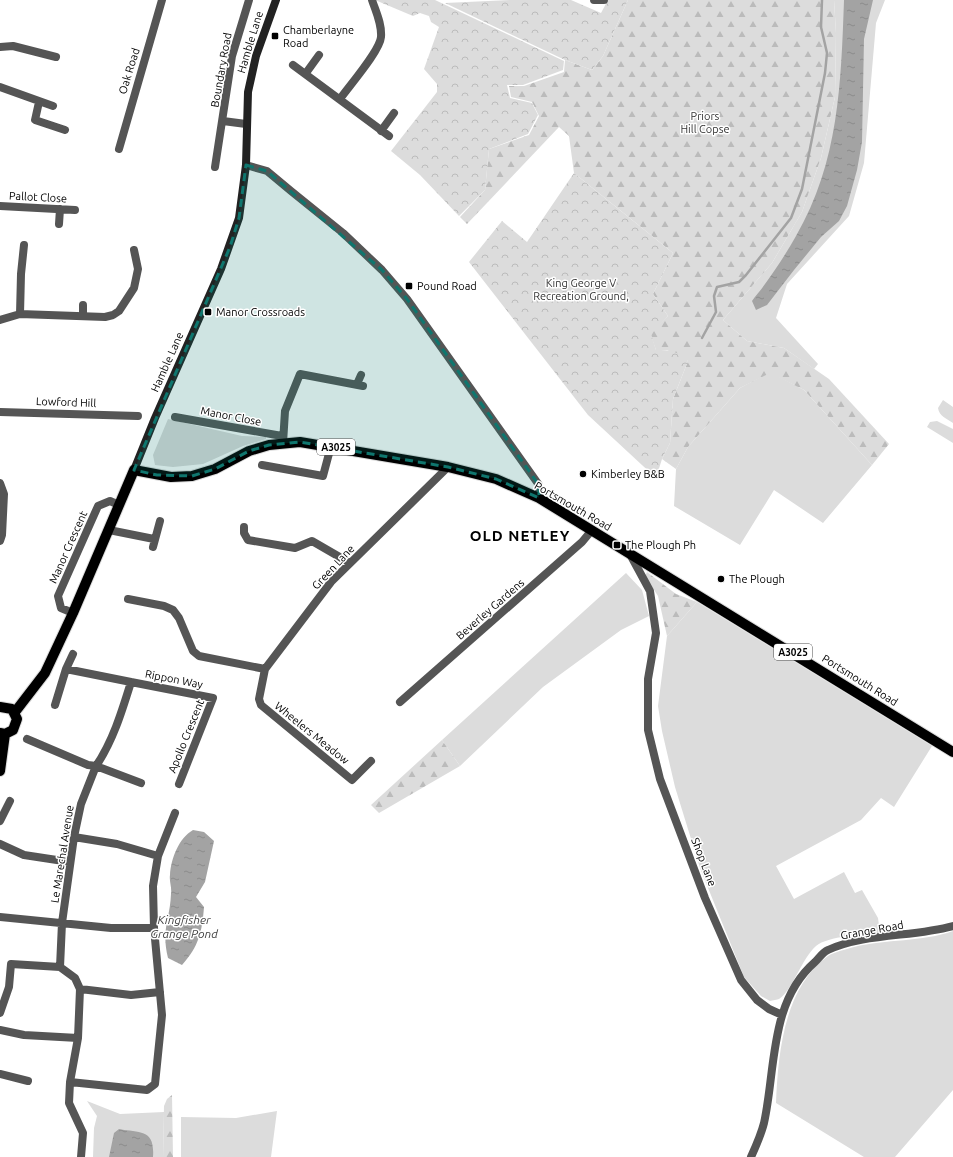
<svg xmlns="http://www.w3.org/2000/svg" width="953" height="1157" font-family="Ubuntu,sans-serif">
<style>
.grass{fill:#dcdcdc}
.forest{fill:url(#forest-firs)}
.park{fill:url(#park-crowns)}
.water{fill:url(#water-ripples)}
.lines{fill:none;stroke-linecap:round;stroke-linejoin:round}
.stream{stroke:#a3a3a3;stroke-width:2.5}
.primary-casing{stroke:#dbdbdb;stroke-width:12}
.minor{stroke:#555;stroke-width:8}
.tertiary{stroke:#555;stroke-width:8}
.secondary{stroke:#222;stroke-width:8}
.primary{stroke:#000;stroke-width:10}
.marked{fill:#0f766e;fill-opacity:0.2;stroke:#0f766e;stroke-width:3;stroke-dasharray:8 5;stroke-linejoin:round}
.poi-dot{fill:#000;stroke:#fff;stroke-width:1.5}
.labels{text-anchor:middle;stroke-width:3;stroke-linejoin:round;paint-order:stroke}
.shield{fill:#fff;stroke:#4c4c4c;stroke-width:1}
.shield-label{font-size:10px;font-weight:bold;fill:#000}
.poi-label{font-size:11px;fill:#000;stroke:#fff;text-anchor:start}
.street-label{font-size:11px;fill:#000;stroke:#fff}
.park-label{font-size:11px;fill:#333;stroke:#fff}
.water-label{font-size:12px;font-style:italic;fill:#444;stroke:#fff}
.district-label{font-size:15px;font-weight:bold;letter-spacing:1px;fill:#000;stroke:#fff}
</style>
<defs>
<pattern id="forest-firs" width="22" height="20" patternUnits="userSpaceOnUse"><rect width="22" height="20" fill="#dcdcdc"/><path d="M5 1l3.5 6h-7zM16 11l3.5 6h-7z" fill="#bbb"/></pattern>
<pattern id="park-crowns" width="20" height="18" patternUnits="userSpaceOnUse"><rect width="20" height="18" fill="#dcdcdc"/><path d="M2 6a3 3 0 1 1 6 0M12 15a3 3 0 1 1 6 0" fill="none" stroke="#bbb"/></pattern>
<pattern id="water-ripples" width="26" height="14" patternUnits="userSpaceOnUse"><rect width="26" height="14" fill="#a3a3a3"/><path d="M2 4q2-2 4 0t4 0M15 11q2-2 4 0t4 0" fill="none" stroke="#8b8b8b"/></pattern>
</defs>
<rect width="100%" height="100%" fill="#fff"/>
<path class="grass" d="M 834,0 L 885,0 L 876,23 L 864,163 L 849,216 L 787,284 L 776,318 L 818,364 L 814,369 L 784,348 L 747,341 L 723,320 L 772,263 L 802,212 L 821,158 L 835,97 L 836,33 Z
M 770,372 L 804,390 L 872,465 L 823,523 L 774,490 L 740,545 L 674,506 L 676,469 L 688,447 L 740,388 Z
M 943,400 L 953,407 L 953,423 C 947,419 939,416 938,408 Z
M 168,419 L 242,436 L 266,437 L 266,439 L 243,446 L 203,464 L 173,467 L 155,465 L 153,455 Z
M 937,421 L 953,429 L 953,443 L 927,427 L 930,422 Z
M 626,573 L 642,590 L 649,616 L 621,630 L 543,687 L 460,766 L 442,740 Z
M 697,602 L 932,746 L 894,807 L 881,798 L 861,820 L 776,866 L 794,899 L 844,872 L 855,893 L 862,890 L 878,918 L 880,933 C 864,934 828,936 816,946 C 802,958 792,991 779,999 C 777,1000 773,1000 770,1001 L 761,996 L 744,977 L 700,868 L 675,787 L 662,731 L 658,706 L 667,636 Z
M 953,931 L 953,1090 L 895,1157 L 864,1157 L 776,1103 C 778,1054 784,987 828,956 C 834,952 847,949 854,947 C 886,939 922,942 953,931 Z
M 87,1101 L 120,1114 L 164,1112 L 163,1157 L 93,1157 L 94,1128 L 97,1116 Z
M 277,1111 L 271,1157 L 181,1157 L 181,1117 L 236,1118 Z"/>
<path class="forest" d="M 628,0 L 834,0 L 836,33 L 835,97 L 821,158 L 802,212 L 772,263 L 723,320 L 747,341 L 784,348 L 829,379 L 889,444 L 872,465 L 804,390 L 770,373 L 740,388 L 688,447 L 676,469 L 662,459 L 670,443 L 673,399 L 688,361 L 667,350 L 656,350 L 650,333 L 668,316 L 653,294 L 673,253 L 574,173 L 569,136 L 559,127 L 467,224 L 460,217 L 485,190 L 489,149 L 529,135 L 539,116 L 532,102 L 511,97 L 509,86 L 524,86 L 564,72 L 565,60 L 592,70 L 603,56 Z
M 647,572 L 676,594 L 697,602 L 667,636 L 658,596 L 645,576 Z
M 442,740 L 460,766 L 379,813 L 371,805 Z
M 172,1095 L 173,1157 L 163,1157 L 164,1106 L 167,1099 Z"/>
<path class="park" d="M 375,0 L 435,0 L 564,61 L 563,70 L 523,85 L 507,85 L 510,98 L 532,103 L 538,115 L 528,134 L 489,149 L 485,190 L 459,216 L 420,175 L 391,151 L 437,92 L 437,84 L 424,69 L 439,27 L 431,22 L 429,16 L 420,13 L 413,16 Z
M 510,0 L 571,0 L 601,13 L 608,0 L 628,0 L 603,56 L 592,70 L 565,60 L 445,3 Z
M 574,173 L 673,253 L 653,294 L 668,316 L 651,334 L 656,350 C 670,350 678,351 688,361 L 673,399 L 670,443 L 662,459 L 656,478 L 588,415 L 469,262 L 502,221 L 527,242 Z"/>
<path class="water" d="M 844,0 L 873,0 L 864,39 L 862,142 L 857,170 L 847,206 L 839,221 L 821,237 L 794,270 L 767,305 L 756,310 L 752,301 C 756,295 761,290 765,284 C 776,269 787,252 796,236 C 839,162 841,83 844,0 Z
M 193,830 L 204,832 L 214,841 L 205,882 L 196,897 L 204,907 C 202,932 199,946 182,965 L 168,958 C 161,930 170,919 171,894 C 172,887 169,881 170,875 C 171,858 179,838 193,830 Z
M 119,1129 C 141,1133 155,1129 153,1157 L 109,1157 L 114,1133 Z"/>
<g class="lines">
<path class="stream" d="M 702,338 L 716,312 L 714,296 L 717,287 L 739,282 L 746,275 L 791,218 L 802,189 L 825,73 L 827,53 L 821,27 L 822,0"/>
<g class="primary-casing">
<path id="primary" d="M 0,707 L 12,709 L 17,719 L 13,730 L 5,734 L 0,733
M 15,712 L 45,673 L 73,613 L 134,470 L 171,477 L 192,476 L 215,469 L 249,451 L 269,445 L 300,442 L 448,467 L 496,479 L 539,498 L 953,752
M 0,771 L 5,734"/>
</g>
<path class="minor" d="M 594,0 L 604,0
M 0,47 L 13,46 L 56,57
M 293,65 L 389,136
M 306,73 L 319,55
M 0,87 L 53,106
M 340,99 C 349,86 380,51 381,37 C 382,24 376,12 372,0
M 39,102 L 35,120 L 65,130
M 223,121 L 246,124
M 381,131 L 394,113
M 119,149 L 162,0
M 246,165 L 267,171 L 291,191 L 343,233 L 382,270 L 407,299 L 539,485 L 539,498
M 215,167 L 232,56 L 249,0
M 0,206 L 75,210
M 59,224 L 60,209
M 20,314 L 21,274 L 24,245
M 83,316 L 83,305
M 0,320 L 20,314 L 105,317 L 113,315 L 119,311 L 134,288 L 138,269 L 134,250
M 357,384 L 361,375
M 0,412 L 138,416
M 175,417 L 282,436
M 283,443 L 285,411 L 300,374 L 363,386
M 262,465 L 323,476 L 331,446
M 244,527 L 244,533 L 248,540 L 295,548 L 312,541 L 350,563
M 109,530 L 154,539
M 153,547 L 160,521
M 631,556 L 650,591 L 656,633 L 648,679 L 648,730 L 660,779 L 705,898 L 741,980 L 757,1000 L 769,1009 L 782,1015
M 128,599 L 164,606 L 173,610 L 179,618 L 193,651 L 199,656 L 265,669
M 73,613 L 61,608 L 58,596 L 98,506 L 110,501 L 119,505
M 66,669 L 73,654
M 131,682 L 213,698 L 179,784
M 400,702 L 582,542 L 592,530
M 55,705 L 66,669 L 131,682 C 122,711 113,741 96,766 L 141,783
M 27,739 L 88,765 L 96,766 L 81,804 L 74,837 L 62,923 L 60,967 L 75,978 L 80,989 L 78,1038 L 70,1082 L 69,1103 L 83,1133 L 81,1157
M 371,761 L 352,780 L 261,705 L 259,699 L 265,669 L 331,582 L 448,467
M 0,821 L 10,801
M 74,837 L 117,844 L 158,856
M 0,844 L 24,855 L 70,862
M 0,917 L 111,928 L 154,928
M 80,989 L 131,995 L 160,992
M 0,1013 L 9,987 L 11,964 L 60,967
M 0,1030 L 24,1035 L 78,1038
M 0,1074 L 28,1081
M 70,1082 L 147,1090 L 155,1084 L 162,1015 L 154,928 L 153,886 L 158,856 L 175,813
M 751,1157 C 756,1146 761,1135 764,1123 C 776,1069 769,1002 815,962 C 819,958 823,952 828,950 C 864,933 914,937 953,926"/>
<path class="tertiary" d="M 0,483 L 4,494 L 2,535 L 0,541"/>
<path class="secondary" d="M 134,470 L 155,418 L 221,269 L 239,218 L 246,165 L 248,92 L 256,56 L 276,0"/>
<use href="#primary" class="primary"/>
</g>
<path class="marked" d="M 246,165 L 267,171 L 382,270 L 407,299 L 539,485 L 539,498 L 496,479 L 448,467 L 300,442 L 269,445 L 249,451 L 215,469 L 192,476 L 157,475 L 134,470 L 230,247 L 239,218 Z"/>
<g class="poi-dot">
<rect x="271" y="32" width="8" height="8" rx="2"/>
<rect x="405" y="282" width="8" height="8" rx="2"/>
<rect x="204" y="308" width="8" height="8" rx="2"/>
<circle cx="583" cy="474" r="4"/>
<rect x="613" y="541" width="8" height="8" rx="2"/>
<circle cx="721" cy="579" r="4"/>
</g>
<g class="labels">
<g class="shield">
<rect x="317" y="439" width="38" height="16" rx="3"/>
<rect x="774" y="644" width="38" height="16" rx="3"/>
</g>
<g class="shield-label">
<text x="336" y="451">A3025</text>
<text x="793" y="656">A3025</text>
</g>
<g class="poi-label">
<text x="283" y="34">Chamberlayne<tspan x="283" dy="13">Road</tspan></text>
<text x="417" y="290">Pound Road</text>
<text x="216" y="316">Manor Crossroads</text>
<text x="591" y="478">Kimberley B&amp;B</text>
<text x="625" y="549">The Plough Ph</text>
<text x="729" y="583">The Plough</text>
</g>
<g class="street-label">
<text transform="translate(250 42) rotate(-73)" y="4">Hamble Lane</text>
<text transform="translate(221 70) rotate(-80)" y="4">Boundary Road</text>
<text transform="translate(129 71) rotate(-73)" y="4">Oak Road</text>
<text transform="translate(38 197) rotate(3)" y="4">Pallot Close</text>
<text transform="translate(167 362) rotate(-66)" y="4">Hamble Lane</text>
<text transform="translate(66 402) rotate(2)" y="4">Lowford Hill</text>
<text transform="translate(231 416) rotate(11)" y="4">Manor Close</text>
<text transform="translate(573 506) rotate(30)" y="4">Portsmouth Road</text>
<text transform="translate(68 547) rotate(-66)" y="4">Manor Crescent</text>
<text transform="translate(333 567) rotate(-47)" y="4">Green Lane</text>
<text transform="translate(490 609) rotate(-41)" y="4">Beverley Gardens</text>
<text transform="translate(174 679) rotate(11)" y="4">Rippon Way</text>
<text transform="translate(860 680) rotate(32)" y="4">Portsmouth Road</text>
<text transform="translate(312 733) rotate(39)" y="4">Wheelers Meadow</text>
<text transform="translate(186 736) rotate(-68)" y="4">Apollo Crescent</text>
<text transform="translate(62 854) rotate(-81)" y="4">Le Marechal Avenue</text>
<text transform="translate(704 862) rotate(69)" y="4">Shop Lane</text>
<text transform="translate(872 930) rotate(-10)" y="4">Grange Road</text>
</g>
<g class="park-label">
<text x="705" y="120">Priors<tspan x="705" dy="13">Hill Copse</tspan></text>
<text x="581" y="287">King George V<tspan x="581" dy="13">Recreation Ground,</tspan></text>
</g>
<g class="water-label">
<text x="184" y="924">Kingfisher<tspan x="184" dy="14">Grange Pond</tspan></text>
</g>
<g class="district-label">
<text x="520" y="541">OLD NETLEY</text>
</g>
</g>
</svg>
